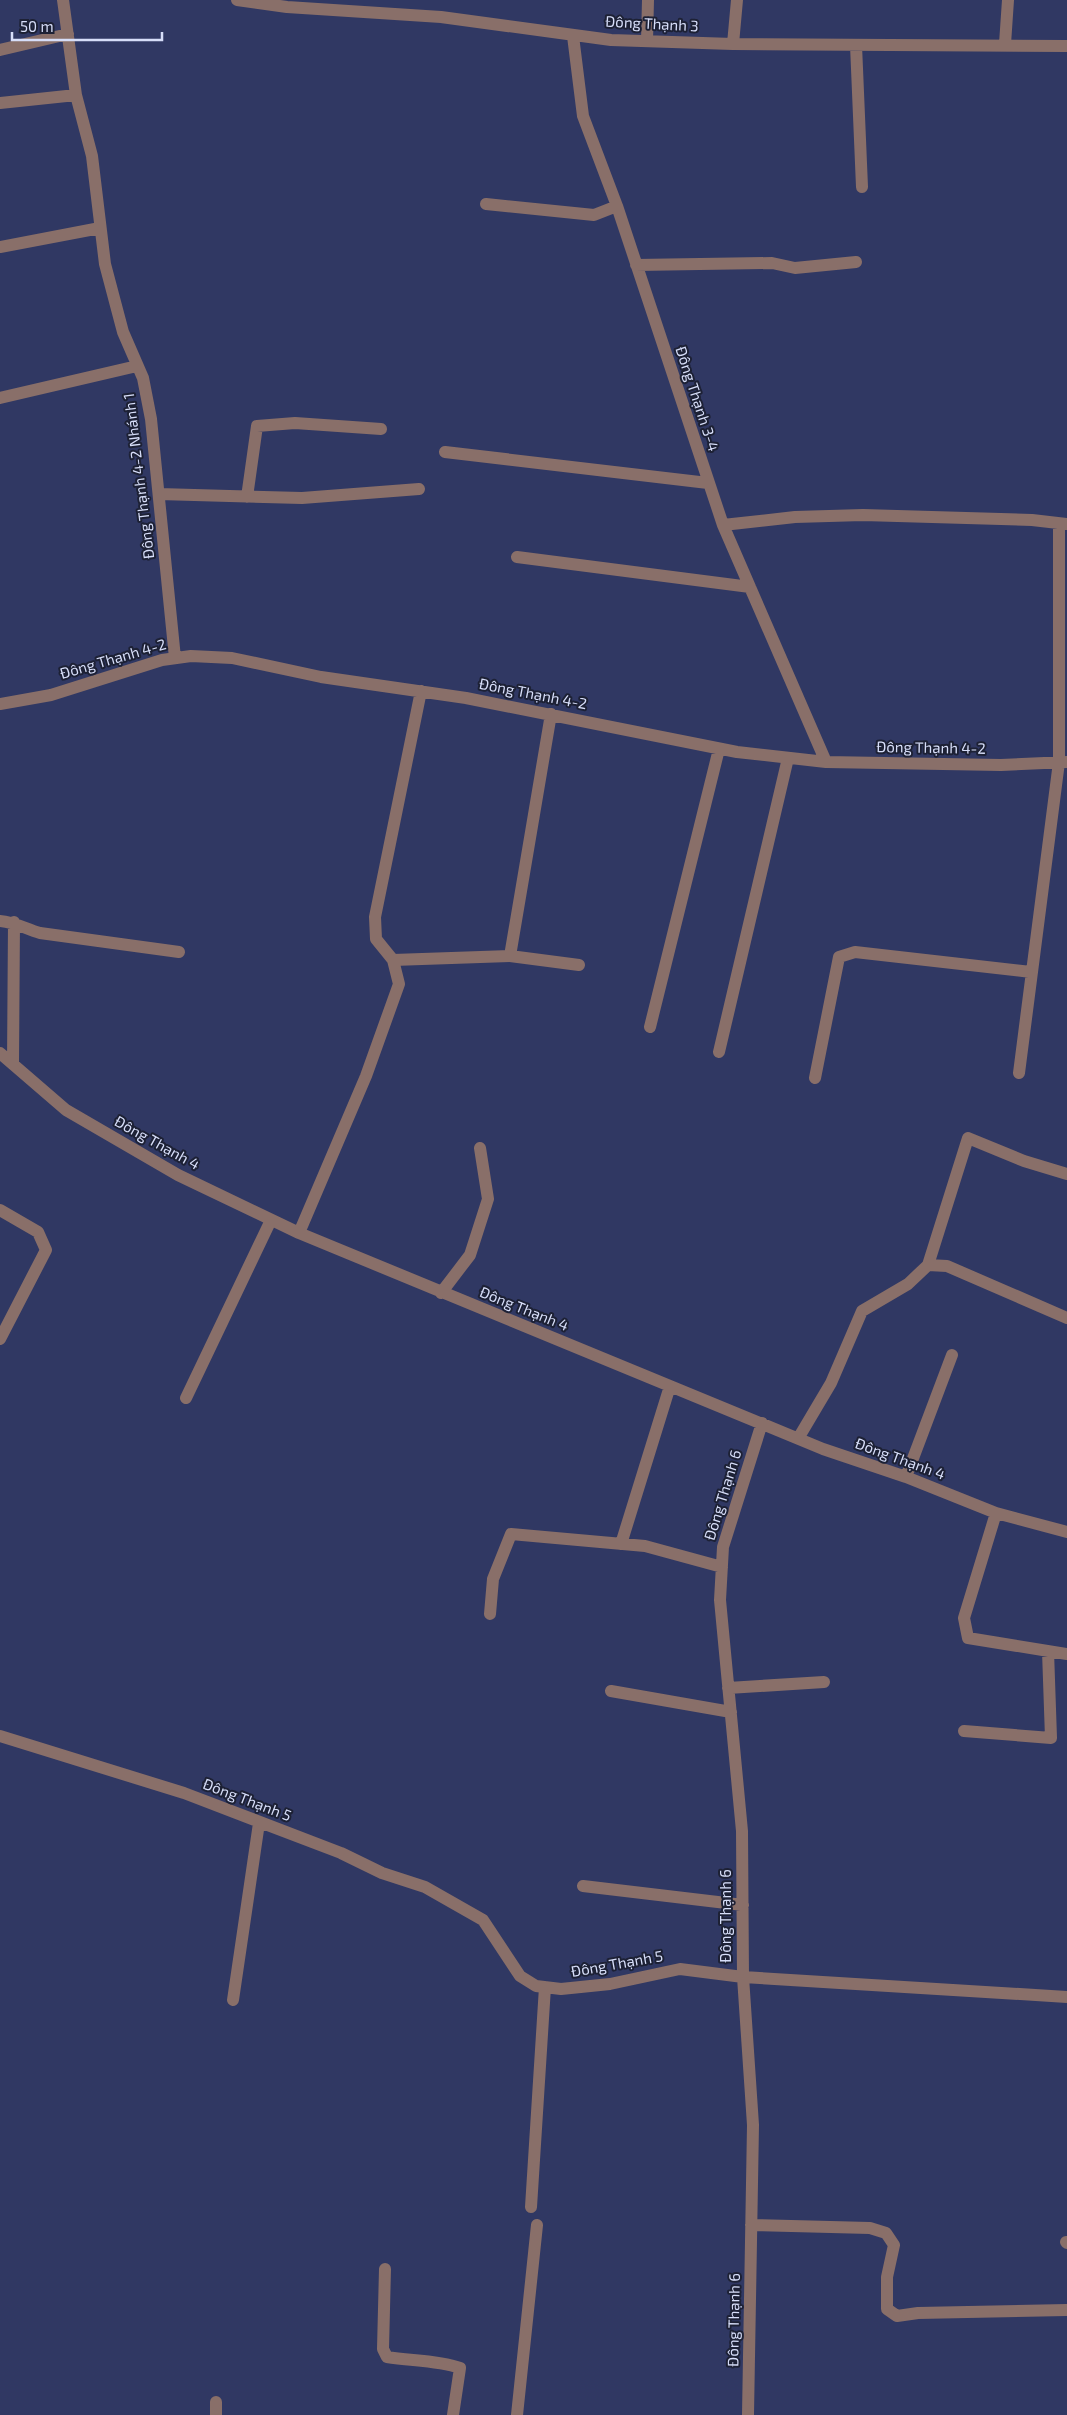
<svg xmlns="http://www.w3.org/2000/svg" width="1067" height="2415" font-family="'Exo 2',sans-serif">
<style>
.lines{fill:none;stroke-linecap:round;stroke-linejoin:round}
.minor{stroke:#896f69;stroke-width:12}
.labels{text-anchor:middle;stroke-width:4;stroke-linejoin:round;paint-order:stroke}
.street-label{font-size:15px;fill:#d7def9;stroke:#1d2135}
</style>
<rect width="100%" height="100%" fill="#303863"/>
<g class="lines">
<path class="minor" d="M 63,0 L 76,95 L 92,156 L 105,264 L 123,332 L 143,378 L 151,419 L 175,658
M 237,0 L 287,7 L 441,17 L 611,40 L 733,44 L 1067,46
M 573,36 L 583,116 L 617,206 L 723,525 L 826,762
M 647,41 L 648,0
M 733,44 L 737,0
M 1005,44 L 1008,0
M 856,45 L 862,187
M 0,50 L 68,34
M 0,103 L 76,95
M 486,204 L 594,215 L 617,206
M 0,247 L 100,228
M 636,265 L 772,263 L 795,268 L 856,262
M 0,398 L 137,366
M 445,452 L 708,483
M 159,494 L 302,498 L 419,489
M 247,497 L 257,426 L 295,423 L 381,429
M 723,525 L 795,517 L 863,515 L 1032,520 L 1067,524
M 517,557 L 750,587
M 0,704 L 51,695 L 162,660 L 191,656 L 232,658 L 321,677 L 466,698 L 737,752 L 826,762 L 1001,765 L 1067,762
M 0,921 C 15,922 26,929 40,933 L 179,952
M 510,956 L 551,714
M 393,960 L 510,956 L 579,965
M 650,1027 L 719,749
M 719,1052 L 788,758
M 0,1053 L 66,1110 L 178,1175 L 299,1233 L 823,1449 L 906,1477 L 996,1513 L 1067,1532
M 13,1064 L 14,922
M 1019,1073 L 1059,762 L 1059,524
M 815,1078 L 839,957 L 855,952 L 1031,972
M 0,1210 L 38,1232 L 46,1250 L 0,1339
M 299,1233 L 366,1076 L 399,984 L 393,960 L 376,939 L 375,917 L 421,691
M 928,1265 L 968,1138 L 1024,1161 L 1067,1174
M 441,1293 L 470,1255 L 488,1199 L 480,1148
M 186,1398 L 271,1220
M 799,1437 L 831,1383 L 862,1311 L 908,1284 L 928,1265 L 947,1266 L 1067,1318
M 906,1477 L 952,1355
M 996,1513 L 964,1618 L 968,1638 L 1067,1654
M 621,1544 L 670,1386
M 490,1614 L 493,1579 L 511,1534 L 645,1546 L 722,1567
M 728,1688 L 824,1682
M 611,1691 L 731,1712
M 964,1731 L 1051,1738 L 1048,1651
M 0,1736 L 184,1793 L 341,1853 L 382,1873 L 425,1887 L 483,1920 L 520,1976 L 536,1986 L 561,1989 L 610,1984 L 680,1969 L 743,1977 L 1067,1997
M 583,1886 L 743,1905
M 233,2000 L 259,1823
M 531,2207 L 545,1987
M 751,2225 L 870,2228 L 886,2233 L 894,2245 L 887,2277 L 887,2309 L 897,2316 L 918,2313 L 1067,2310
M 1066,2242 L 1067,2243
M 385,2269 L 383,2349 L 387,2357 C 411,2361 437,2360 460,2368 L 453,2415
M 216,2402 L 216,2415
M 517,2415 L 537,2225
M 748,2415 L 753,2125 L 743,1977 L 742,1831 L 720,1600 L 723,1547 L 762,1423"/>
</g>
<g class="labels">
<g class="street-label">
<text transform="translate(652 24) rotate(3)" y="5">Đông Thạnh 3</text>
<text transform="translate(697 399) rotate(72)" y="5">Đông Thạnh 3-4</text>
<text transform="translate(139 476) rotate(-97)" y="5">Đông Thạnh 4-2 Nhánh 1</text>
<text transform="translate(113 659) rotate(-16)" y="5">Đông Thạnh 4-2</text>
<text transform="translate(533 694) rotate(11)" y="5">Đông Thạnh 4-2</text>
<text transform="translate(931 748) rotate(1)" y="5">Đông Thạnh 4-2</text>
<text transform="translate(157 1143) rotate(29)" y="5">Đông Thạnh 4</text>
<text transform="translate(524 1309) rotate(22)" y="5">Đông Thạnh 4</text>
<text transform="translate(900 1459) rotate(20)" y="5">Đông Thạnh 4</text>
<text transform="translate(723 1495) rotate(-73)" y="5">Đông Thạnh 6</text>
<text transform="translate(247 1800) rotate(21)" y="5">Đông Thạnh 5</text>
<text transform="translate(726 1916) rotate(-90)" y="5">Đông Thạnh 6</text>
<text transform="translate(617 1964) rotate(-10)" y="5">Đông Thạnh 5</text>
<text transform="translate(734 2320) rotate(-89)" y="5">Đông Thạnh 6</text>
</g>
</g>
<path d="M12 32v8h150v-8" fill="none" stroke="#d7def9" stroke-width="2.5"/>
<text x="20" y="32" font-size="15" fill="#d7def9" stroke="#1d2135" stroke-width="4" paint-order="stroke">50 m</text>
</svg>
